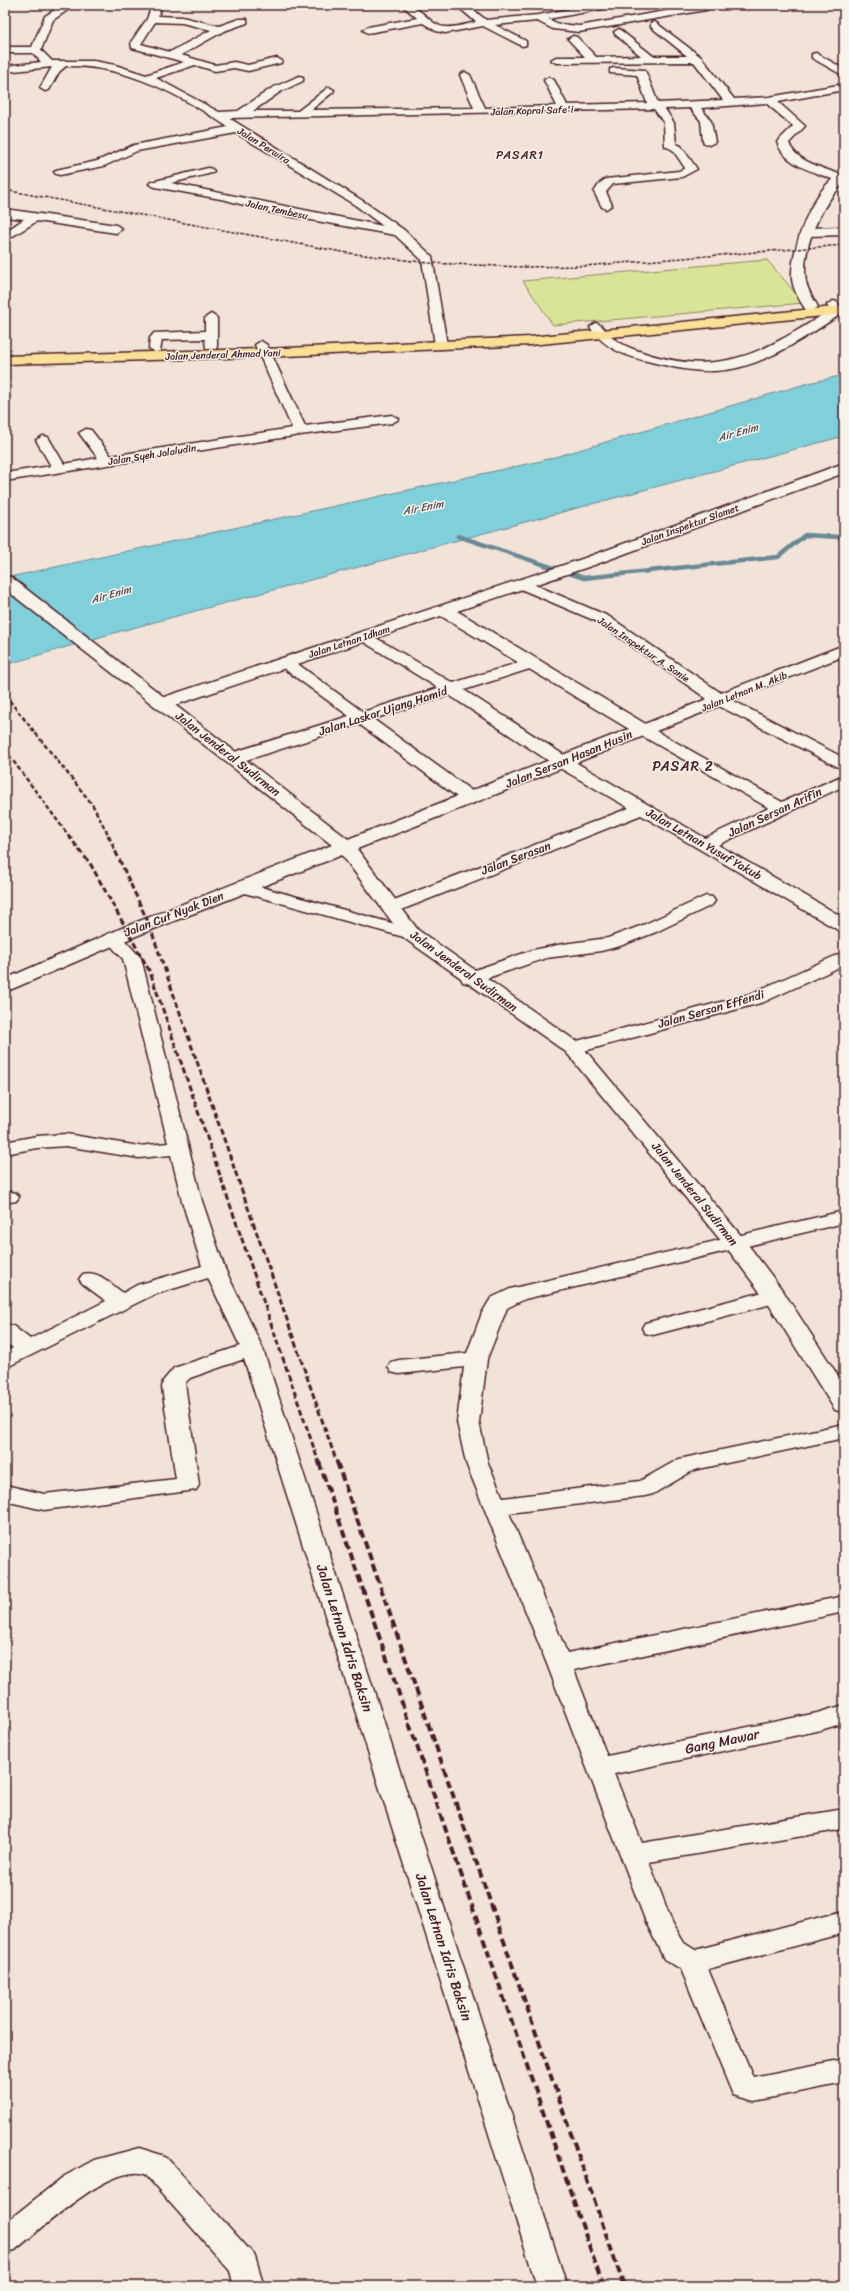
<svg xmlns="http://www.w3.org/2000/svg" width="849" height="2291" font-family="Sriracha,sans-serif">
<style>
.green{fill:#d8e597;stroke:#918261}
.water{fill:#80d0db;stroke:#6a8995}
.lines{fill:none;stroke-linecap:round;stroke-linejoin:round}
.stream{stroke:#6a8995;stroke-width:4.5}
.street-casing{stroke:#4a1f2b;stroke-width:3}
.secondary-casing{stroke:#4a1f2b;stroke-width:3}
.highway-casing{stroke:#4a1f2b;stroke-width:3}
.street{fill:#f7f3e8;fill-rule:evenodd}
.secondary{fill:#f7f3e8;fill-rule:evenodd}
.highway{fill:#fadf96;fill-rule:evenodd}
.rail-far3{stroke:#4a1f2b;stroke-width:1.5;stroke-dasharray:3.5 1.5;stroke-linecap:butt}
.rail-far2{stroke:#4a1f2b;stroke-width:2.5;stroke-dasharray:4.5 2.5;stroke-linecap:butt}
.rail-far1{stroke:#4a1f2b;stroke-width:3;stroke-dasharray:6 3;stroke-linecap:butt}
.rail{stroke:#4a1f2b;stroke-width:4;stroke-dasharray:8 4;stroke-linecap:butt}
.labels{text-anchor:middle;stroke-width:3;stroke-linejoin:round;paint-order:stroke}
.far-street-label{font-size:10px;fill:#4a1f2b;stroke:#f7f3e8}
.far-water-label{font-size:11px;font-style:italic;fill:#5a5460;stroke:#f7f3e8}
.far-quarter-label{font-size:12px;letter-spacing:1px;fill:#4a1f2b;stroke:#f7f3e8}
.street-label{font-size:12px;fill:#4a1f2b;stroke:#f7f3e8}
.quarter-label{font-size:14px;letter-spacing:1px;fill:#4a1f2b;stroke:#f7f3e8}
.near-street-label{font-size:14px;fill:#4a1f2b;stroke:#f7f3e8}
</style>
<rect width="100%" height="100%" fill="#f1e3d7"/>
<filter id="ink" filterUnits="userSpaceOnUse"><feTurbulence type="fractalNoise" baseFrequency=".025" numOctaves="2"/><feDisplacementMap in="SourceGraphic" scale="8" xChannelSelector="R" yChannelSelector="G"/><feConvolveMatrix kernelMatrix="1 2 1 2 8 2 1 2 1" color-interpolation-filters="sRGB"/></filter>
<g filter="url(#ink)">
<path class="green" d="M 767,260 L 804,303 L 553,325 L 523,281 Z"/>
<path class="water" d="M 844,375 L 844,436 L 114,633 L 5,665 L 5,578 L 541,461 L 809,383 Z"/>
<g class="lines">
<path class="stream" d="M 458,536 L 584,578 L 778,557 L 805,535 L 839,537 L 844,543
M 844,556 L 841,563 L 844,565"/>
<g class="street-casing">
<path id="street" d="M 63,5 L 75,5 L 53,20 L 41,50 L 52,61 L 94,61 L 115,65 L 146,75 L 184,62 L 132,48 L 131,42 L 147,19 L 152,5 L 162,5 L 158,16 L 182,17 L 219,26 L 239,19 L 247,19 L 247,23 L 224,31 L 181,55 L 215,65 L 234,62 L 248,65 L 277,58 L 282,61 L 281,63 L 248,71 L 234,68 L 215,71 L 195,65 L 156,78 L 219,112 L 238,111 L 272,88 L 299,76 L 303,77 L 303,81 L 280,92 L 253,111 L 298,111 L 329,87 L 334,90 L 333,92 L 311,110 L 474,108 L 460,75 L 465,72 L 470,75 L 485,108 L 557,106 L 544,80 L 549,77 L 554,80 L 567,105 L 647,103 L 637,75 L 610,73 L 610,69 L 614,68 L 645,70 L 658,103 L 723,100 L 694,62 L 556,63 L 551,60 L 556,57 L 585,57 L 568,39 L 573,36 L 577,37 L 596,57 L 641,56 L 615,34 L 614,32 L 619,29 L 653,56 L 687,56 L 651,27 L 651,23 L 655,22 L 701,57 L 734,99 L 769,97 L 844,84 L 844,90 L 778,102 L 805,126 L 789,143 C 795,162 827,169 844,176 L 844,182 L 837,181 C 816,172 785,166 777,142 L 793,126 L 766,103 L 701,108 L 711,121 L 715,142 L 709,145 L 703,142 L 701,121 L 690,108 L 665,109 L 674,123 L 676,144 L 681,146 L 697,169 L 682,177 L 613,184 L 606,192 L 612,205 L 606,209 L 602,207 L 594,192 L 600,183 L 606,179 L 679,171 L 685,168 L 673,150 L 665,146 L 664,123 L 654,109 L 229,118 L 363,201 L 404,230 L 432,256 L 447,345 L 441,349 L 435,345 L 422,260 L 395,235 L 272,213 L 226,200 L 155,187 L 149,184 L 151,182 L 208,168 L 212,169 L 214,171 L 212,173 L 171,183 L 383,226 L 355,205 L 236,133 L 137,151 L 104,166 L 60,175 L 56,174 L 54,172 L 56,170 L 97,161 L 134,145 L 228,127 C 181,95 126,65 66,66 L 59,72 L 49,90 L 45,91 L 40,88 L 52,67 L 5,72 L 5,66 L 41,62 L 33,53 L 5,53 L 5,47 L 32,47 L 45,16 ZM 155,22 L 182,23 L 211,30 L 170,52 L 141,44 Z
M 402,5 C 423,5 429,26 445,27 C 455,28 467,24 476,22 L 456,5 L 467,5 L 486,20 L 538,15 L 592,5 L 613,5 L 608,8 L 548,19 L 559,24 L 579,26 L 700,5 L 710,5 L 711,7 L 706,10 L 579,32 L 553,29 L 537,21 L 495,25 L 526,41 L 526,45 L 522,46 L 483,26 L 445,33 L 436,31 L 423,23 L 368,33 L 363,30 L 368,27 L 417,18 Z
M 816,53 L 844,69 L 844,76 L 812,58 L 812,54 Z
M 5,209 L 116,225 L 122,229 L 116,233 L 37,221 L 5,241 L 5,232 L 24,219 L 5,217 Z
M 844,227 L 844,235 L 808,236 L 802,232 L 808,228 Z
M 833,301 L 837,302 L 843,311 L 841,314 C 804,338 761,369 715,371 C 693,372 672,367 651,362 C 625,356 605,349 590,327 L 596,323 C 603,325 606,332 611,337 C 618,342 625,346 633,349 C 717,380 760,355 830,310 L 827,305 Z
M 211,314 L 217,318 L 217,346 L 216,349 L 206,349 L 205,339 L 162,340 L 160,351 L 155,352 L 149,348 L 150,338 L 154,333 L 205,331 L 205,318 Z
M 261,341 L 267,345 L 305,426 L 392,415 L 399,419 L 392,423 L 300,435 L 5,481 L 5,473 L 51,466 L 36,440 L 43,436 L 48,437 L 64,464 L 98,458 L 79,433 L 86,429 L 91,430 L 111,456 L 292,428 L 255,345 Z
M 521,579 L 608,616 L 721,693 L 844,645 L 844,656 L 732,700 L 844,758 L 844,770 L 719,706 L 656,731 L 782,802 L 844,775 L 844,786 L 718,845 L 844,918 L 844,931 L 838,930 L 641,815 L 396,912 L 384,912 L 381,908 L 384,904 L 629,808 L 558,767 L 449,695 L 373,719 L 476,794 L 478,798 L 476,802 L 464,802 L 359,724 L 240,762 L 228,762 L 226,758 L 228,754 L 349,716 L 279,665 L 277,662 L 279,659 L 291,659 L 363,712 L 438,688 L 359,639 L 356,636 L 359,633 L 364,631 L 453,683 L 527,660 L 539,660 L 541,663 L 539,666 L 464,690 L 570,759 L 705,838 L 769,808 L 637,733 L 635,730 L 637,727 L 707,699 L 598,622 L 516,587 L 513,584 L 516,581 Z
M 243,882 L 417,930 L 420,934 L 417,938 L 411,939 L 237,891 L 234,887 L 237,883 Z
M 706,896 L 712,897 L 715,901 L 712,905 L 656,932 L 620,946 L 601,951 L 546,958 L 470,984 L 463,982 L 461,978 L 463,974 L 475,970 L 533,950 L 563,944 L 608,938 L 643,925 Z
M 113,933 L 119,934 L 141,958 L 202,1201 L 225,1269 L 263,1349 L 567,2286 L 537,2286 L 244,1359 L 190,1378 L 185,1383 L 199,1485 L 196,1490 L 44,1510 L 5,1501 L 5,1485 L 44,1494 L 176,1479 L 162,1388 L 163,1381 L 174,1368 L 240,1346 L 208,1278 L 153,1295 L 5,1368 L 5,1352 L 13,1348 L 5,1342 L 5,1324 L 13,1326 L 30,1339 L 106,1301 L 83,1284 L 79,1279 L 83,1274 C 99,1270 110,1284 123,1293 L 137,1285 L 202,1266 L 182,1201 L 171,1155 L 139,1158 L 66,1146 L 37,1148 L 5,1154 L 5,1142 L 37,1136 L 66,1134 L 139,1146 L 168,1143 L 123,959 L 104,938 L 107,934 Z
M 844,952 L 844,965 L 764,1002 L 573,1054 L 566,1052 L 563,1048 L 566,1044 L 750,994 Z
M 5,1191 L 16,1193 L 19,1197 L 16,1201 L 5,1203 Z
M 844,1211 L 844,1223 L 525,1299 L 507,1308 L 487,1359 L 479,1422 L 488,1463 L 503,1498 L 640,1481 L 679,1459 L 844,1424 L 844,1438 L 694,1470 L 653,1494 L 645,1496 L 509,1513 L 567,1653 L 844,1596 L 844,1612 L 574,1670 L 607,1756 L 817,1713 L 844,1705 L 844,1723 L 817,1731 L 614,1774 L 642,1843 L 844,1809 L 844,1829 L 649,1862 L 672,1922 L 684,1943 L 695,1950 L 844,1911 L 844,1933 L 708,1969 L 753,2077 L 844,2059 L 844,2083 L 754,2101 L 733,2095 L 681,1969 L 664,1959 L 646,1922 L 547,1664 L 466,1463 L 457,1422 L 464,1367 L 399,1374 L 391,1372 L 388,1367 L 391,1362 L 399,1360 L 467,1353 L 482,1313 L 491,1298 L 510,1289 Z
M 775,1289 L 783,1291 L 786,1296 L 783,1301 L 653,1335 L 645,1333 L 642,1328 L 645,1323 Z
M 139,2148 L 165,2156 L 255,2256 L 264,2286 L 234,2286 L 230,2271 L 145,2174 C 110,2163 42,2229 15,2250 L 5,2254 L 5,2223 L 63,2177 L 94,2160 Z"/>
</g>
<g class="secondary-casing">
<path id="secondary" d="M 844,173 C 844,187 838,188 830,199 C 815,220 801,255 806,282 C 808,291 814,299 818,307 L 811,311 L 806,310 C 800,301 793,290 792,279 C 790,251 814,181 844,173 Z
M 844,463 L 844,473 L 594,565 L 457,611 L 649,726 L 652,730 L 649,734 L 357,849 L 418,930 L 580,1044 L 743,1238 L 783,1291 L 844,1385 L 844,1412 L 835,1410 L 766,1300 L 727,1248 L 566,1052 L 404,938 L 342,855 L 136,936 L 5,992 L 5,979 L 122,928 L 332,845 L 5,589 L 5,576 L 11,577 L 164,697 L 582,559 ZM 441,616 L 629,729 L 348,839 L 175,705 Z"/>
</g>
<g class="highway-casing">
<path id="highway" d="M 844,306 L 844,314 L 530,345 L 264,357 L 5,364 L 5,356 L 264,349 L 530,337 Z"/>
</g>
<use href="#street" class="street"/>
<use href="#secondary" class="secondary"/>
<use href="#highway" class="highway"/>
<path class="rail-far3" d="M 5,190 L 348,253 L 429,263 L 522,267 L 584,266 L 844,245"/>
<path class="rail-far2" d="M 5,695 L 92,804 L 109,836
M 5,750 L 69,836"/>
<path class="rail-far1" d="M 68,835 L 91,865 L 150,972 L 319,1463
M 108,835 L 149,924 L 337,1463"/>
<path class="rail" d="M 319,1462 L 603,2286
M 337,1462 L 624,2286"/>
</g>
</g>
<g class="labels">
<g class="far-street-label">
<text transform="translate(532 110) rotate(-2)" y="4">Jalan Kopral Safe'i</text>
<text transform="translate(264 145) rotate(32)" y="4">Jalan Perwira</text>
<text transform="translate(277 209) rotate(12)" y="4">Jalan Tembesu</text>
<text transform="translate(223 354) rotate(-2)" y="4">Jalan Jenderal Ahmad Yani</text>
<text transform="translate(152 454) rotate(-9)" y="4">Jalan Syeh Jalaludin</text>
<text transform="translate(690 524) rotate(-20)" y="4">Jalan Inspektur Slamet</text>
<text transform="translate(349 641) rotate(-18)" y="4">Jalan Letnan Idham</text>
<text transform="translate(644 649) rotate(34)" y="4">Jalan Inspektur A. Sanie</text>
<text transform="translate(744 691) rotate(-22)" y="4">Jalan Letnan M. Akib</text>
</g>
<g class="far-water-label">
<text transform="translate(738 432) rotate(-16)" y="4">Air Enim</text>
<text transform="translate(423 507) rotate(-11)" y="4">Air Enim</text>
<text transform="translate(111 594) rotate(-16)" y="4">Air Enim</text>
</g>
<g class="far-quarter-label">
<text x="520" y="159">PASAR1</text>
</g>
<g class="street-label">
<text transform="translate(383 711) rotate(-18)" y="4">Jalan Laskar Ujang Hamid</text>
<text transform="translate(228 754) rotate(38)" y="4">Jalan Jenderal Sudirman</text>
<text transform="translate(569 759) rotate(-22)" y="4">Jalan Sersan Hasan Husin</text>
<text transform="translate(775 812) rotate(-25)" y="4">Jalan Sersan Arifin</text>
<text transform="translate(704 844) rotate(30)" y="4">Jalan Letnan Yusuf Yakub</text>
<text transform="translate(516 858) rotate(-21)" y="4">Jalan Serasan</text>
<text transform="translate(174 914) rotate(-21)" y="4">Jalan Cut Nyak Dien</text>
<text transform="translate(464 971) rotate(36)" y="4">Jalan Jenderal Sudirman</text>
<text transform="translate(711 1009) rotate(-16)" y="4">Jalan Sersan Effendi</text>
<text transform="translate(695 1194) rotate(51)" y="4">Jalan Jenderal Sudirman</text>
</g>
<g class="quarter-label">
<text x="683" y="771">PASAR 2</text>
</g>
<g class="near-street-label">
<text transform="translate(345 1638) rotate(72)" y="5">Jalan Letnan Idris Baksin</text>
<text transform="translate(722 1741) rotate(-12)" y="5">Gang Mawar</text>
<text transform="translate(444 1947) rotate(72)" y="5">Jalan Letnan Idris Baksin</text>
</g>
</g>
<rect width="849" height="2291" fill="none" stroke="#f7f3e8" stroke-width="20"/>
<rect x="10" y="10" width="829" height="2271" fill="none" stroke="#4a1f2b" stroke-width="1.5" filter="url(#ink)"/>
</svg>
